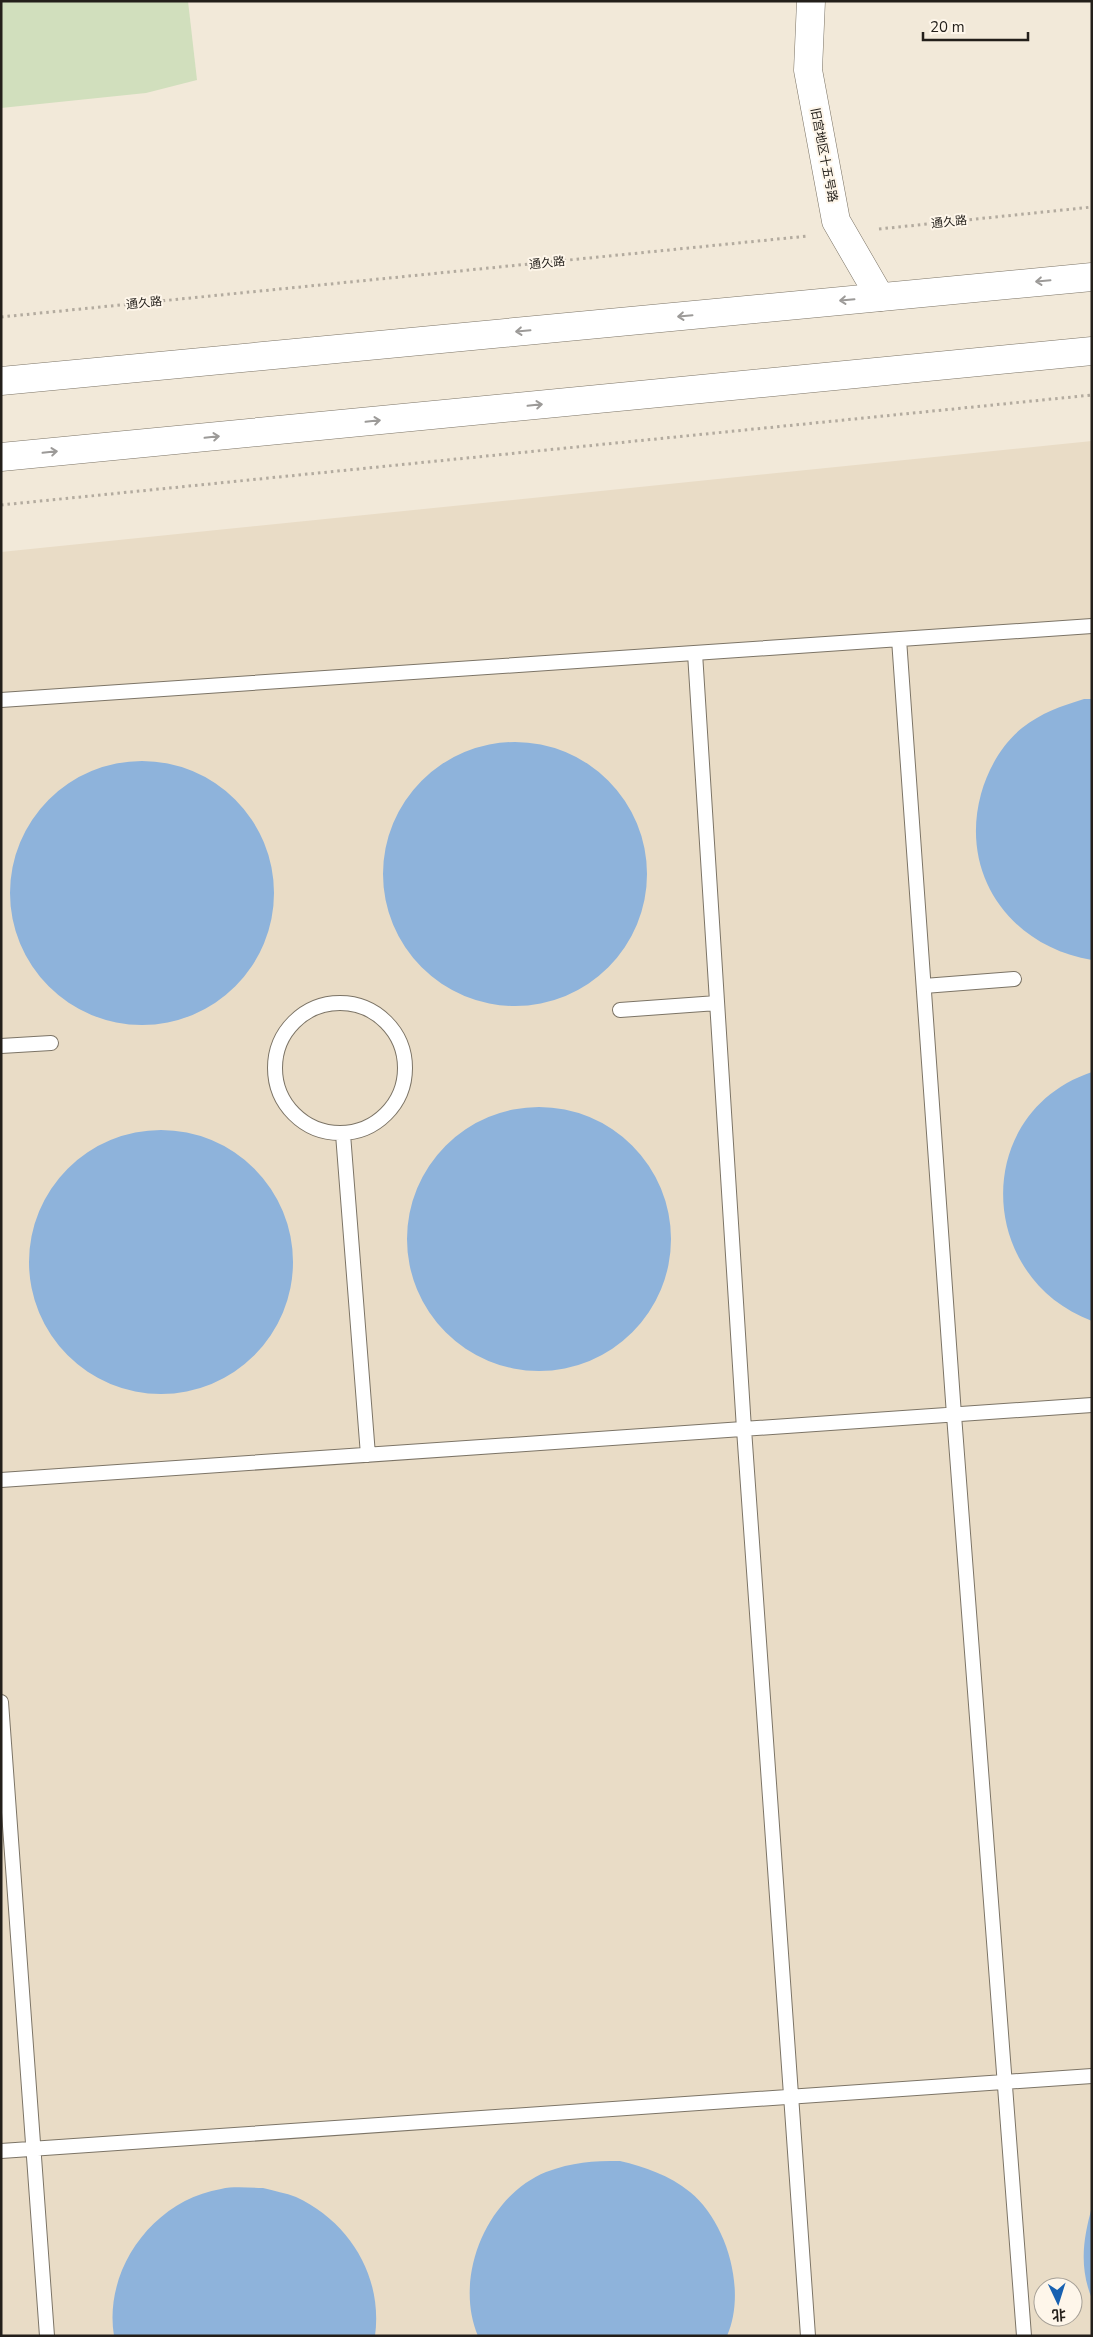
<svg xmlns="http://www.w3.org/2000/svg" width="1093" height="2337" font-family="'Nunito Sans','Noto Sans SC',sans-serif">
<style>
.built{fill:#e9dcc6;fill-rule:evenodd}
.green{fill:#d1dfbd}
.water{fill:#8eb3db}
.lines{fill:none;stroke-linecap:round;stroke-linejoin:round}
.service-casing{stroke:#7c7466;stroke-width:16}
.minor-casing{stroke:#7c7466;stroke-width:29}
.primary-casing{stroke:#7c7466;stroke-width:29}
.path{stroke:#b3ab9f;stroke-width:3;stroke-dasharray:2.5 4;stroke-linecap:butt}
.service{stroke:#fff;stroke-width:14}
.minor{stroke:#fff;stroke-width:28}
.primary{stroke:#fff;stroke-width:28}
.oneway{stroke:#9c9a98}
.labels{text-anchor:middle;stroke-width:4;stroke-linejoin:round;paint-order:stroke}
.street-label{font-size:12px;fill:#231f1a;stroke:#fef6ea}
</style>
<rect width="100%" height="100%" fill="#f2e9d9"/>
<path class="built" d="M 1092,441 L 1092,2336 L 1,2336 L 1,552 ZM 1043,2287 L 1073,2287 L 1073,2317 L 1043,2317 Z"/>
<path class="green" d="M 1,1 L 188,1 L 197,80 L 146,93 L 1,108 Z"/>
<path class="water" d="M 1084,699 L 1092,699 L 1092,960 C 1011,947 959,875 981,794 C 988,769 1002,744 1022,728 C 1041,713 1061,706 1084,699 Z
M383 874a132 132 0 1 1 264 0a132 132 0 1 1-264 0Z
M10 893a132 132 0 1 1 264 0a132 132 0 1 1-264 0Z
M 1092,1072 L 1092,1321 C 975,1277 972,1112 1092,1072 Z
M407 1239a132 132 0 1 1 264 0a132 132 0 1 1-264 0Z
M29 1262a132 132 0 1 1 264 0a132 132 0 1 1-264 0Z
M 620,2161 C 645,2167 669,2175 690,2192 C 727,2222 747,2291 727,2336 L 478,2336 C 453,2277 487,2196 546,2172 C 573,2162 592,2161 620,2161 Z
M 263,2188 C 274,2191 286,2193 296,2197 C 350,2222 383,2277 375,2336 L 114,2336 C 103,2269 154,2200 221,2189 C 234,2186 250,2188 263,2188 Z
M 1092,2207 L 1092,2299 C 1079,2267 1083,2239 1092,2207 Z"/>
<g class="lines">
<g class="service-casing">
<path id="service" d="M 899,639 L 954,1415 L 1024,2336
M 695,653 L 744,1429 L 808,2336
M 1,700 L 1092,626
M 924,986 L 1014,979
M275 1068a65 65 0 1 1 130 0a65 65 0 1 1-130 0Z
M 620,1010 L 717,1003
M 1,1046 L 51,1043
M 343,1134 L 368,1455
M 1,1480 L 1092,1405
M 1,1702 L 47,2336
M 1,2151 L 1092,2076"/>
</g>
<g class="minor-casing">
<path id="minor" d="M 811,1 L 808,70 L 836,221 L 880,297"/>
</g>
<g class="primary-casing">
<path id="primary" d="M 1,381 L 1092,277
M 1,457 L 1092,351"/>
</g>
<path class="path" d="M 879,229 L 1092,207
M 1,317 L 808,236
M 1,505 L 1092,395"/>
<use href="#service" class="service"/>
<use href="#minor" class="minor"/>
<use href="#primary" class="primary"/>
</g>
<defs><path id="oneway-shaft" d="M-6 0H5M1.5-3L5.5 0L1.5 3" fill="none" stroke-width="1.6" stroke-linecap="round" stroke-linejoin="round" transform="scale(1.25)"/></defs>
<g class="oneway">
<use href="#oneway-shaft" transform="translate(1043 281) rotate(175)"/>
<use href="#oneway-shaft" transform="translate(847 300) rotate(175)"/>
<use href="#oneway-shaft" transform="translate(685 316) rotate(175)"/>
<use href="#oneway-shaft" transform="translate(523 331) rotate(175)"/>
<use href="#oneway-shaft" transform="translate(535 405) rotate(-6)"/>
<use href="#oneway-shaft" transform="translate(373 421) rotate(-6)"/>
<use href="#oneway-shaft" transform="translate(212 437) rotate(-6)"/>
<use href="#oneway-shaft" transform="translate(50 452) rotate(-6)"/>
</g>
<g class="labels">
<g class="street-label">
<text transform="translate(824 155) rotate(79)" y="4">旧宫地区十五号路</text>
<text transform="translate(949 222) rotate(-6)" y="4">通久路</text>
<text transform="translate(547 263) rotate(-6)" y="4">通久路</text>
<text transform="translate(144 303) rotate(-6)" y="4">通久路</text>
</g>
</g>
<rect width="1093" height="2337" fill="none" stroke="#231f1a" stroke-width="5"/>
<g transform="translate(1058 2302) rotate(176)"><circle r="24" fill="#fef6ea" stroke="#a6a097"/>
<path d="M0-4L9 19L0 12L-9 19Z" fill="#1861b1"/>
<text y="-8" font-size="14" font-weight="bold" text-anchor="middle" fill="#231f1a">北</text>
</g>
<path d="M923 32v8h105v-8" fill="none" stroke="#231f1a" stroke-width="2.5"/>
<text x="930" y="32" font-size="15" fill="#231f1a" stroke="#fef6ea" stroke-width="4" paint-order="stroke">20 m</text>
</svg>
